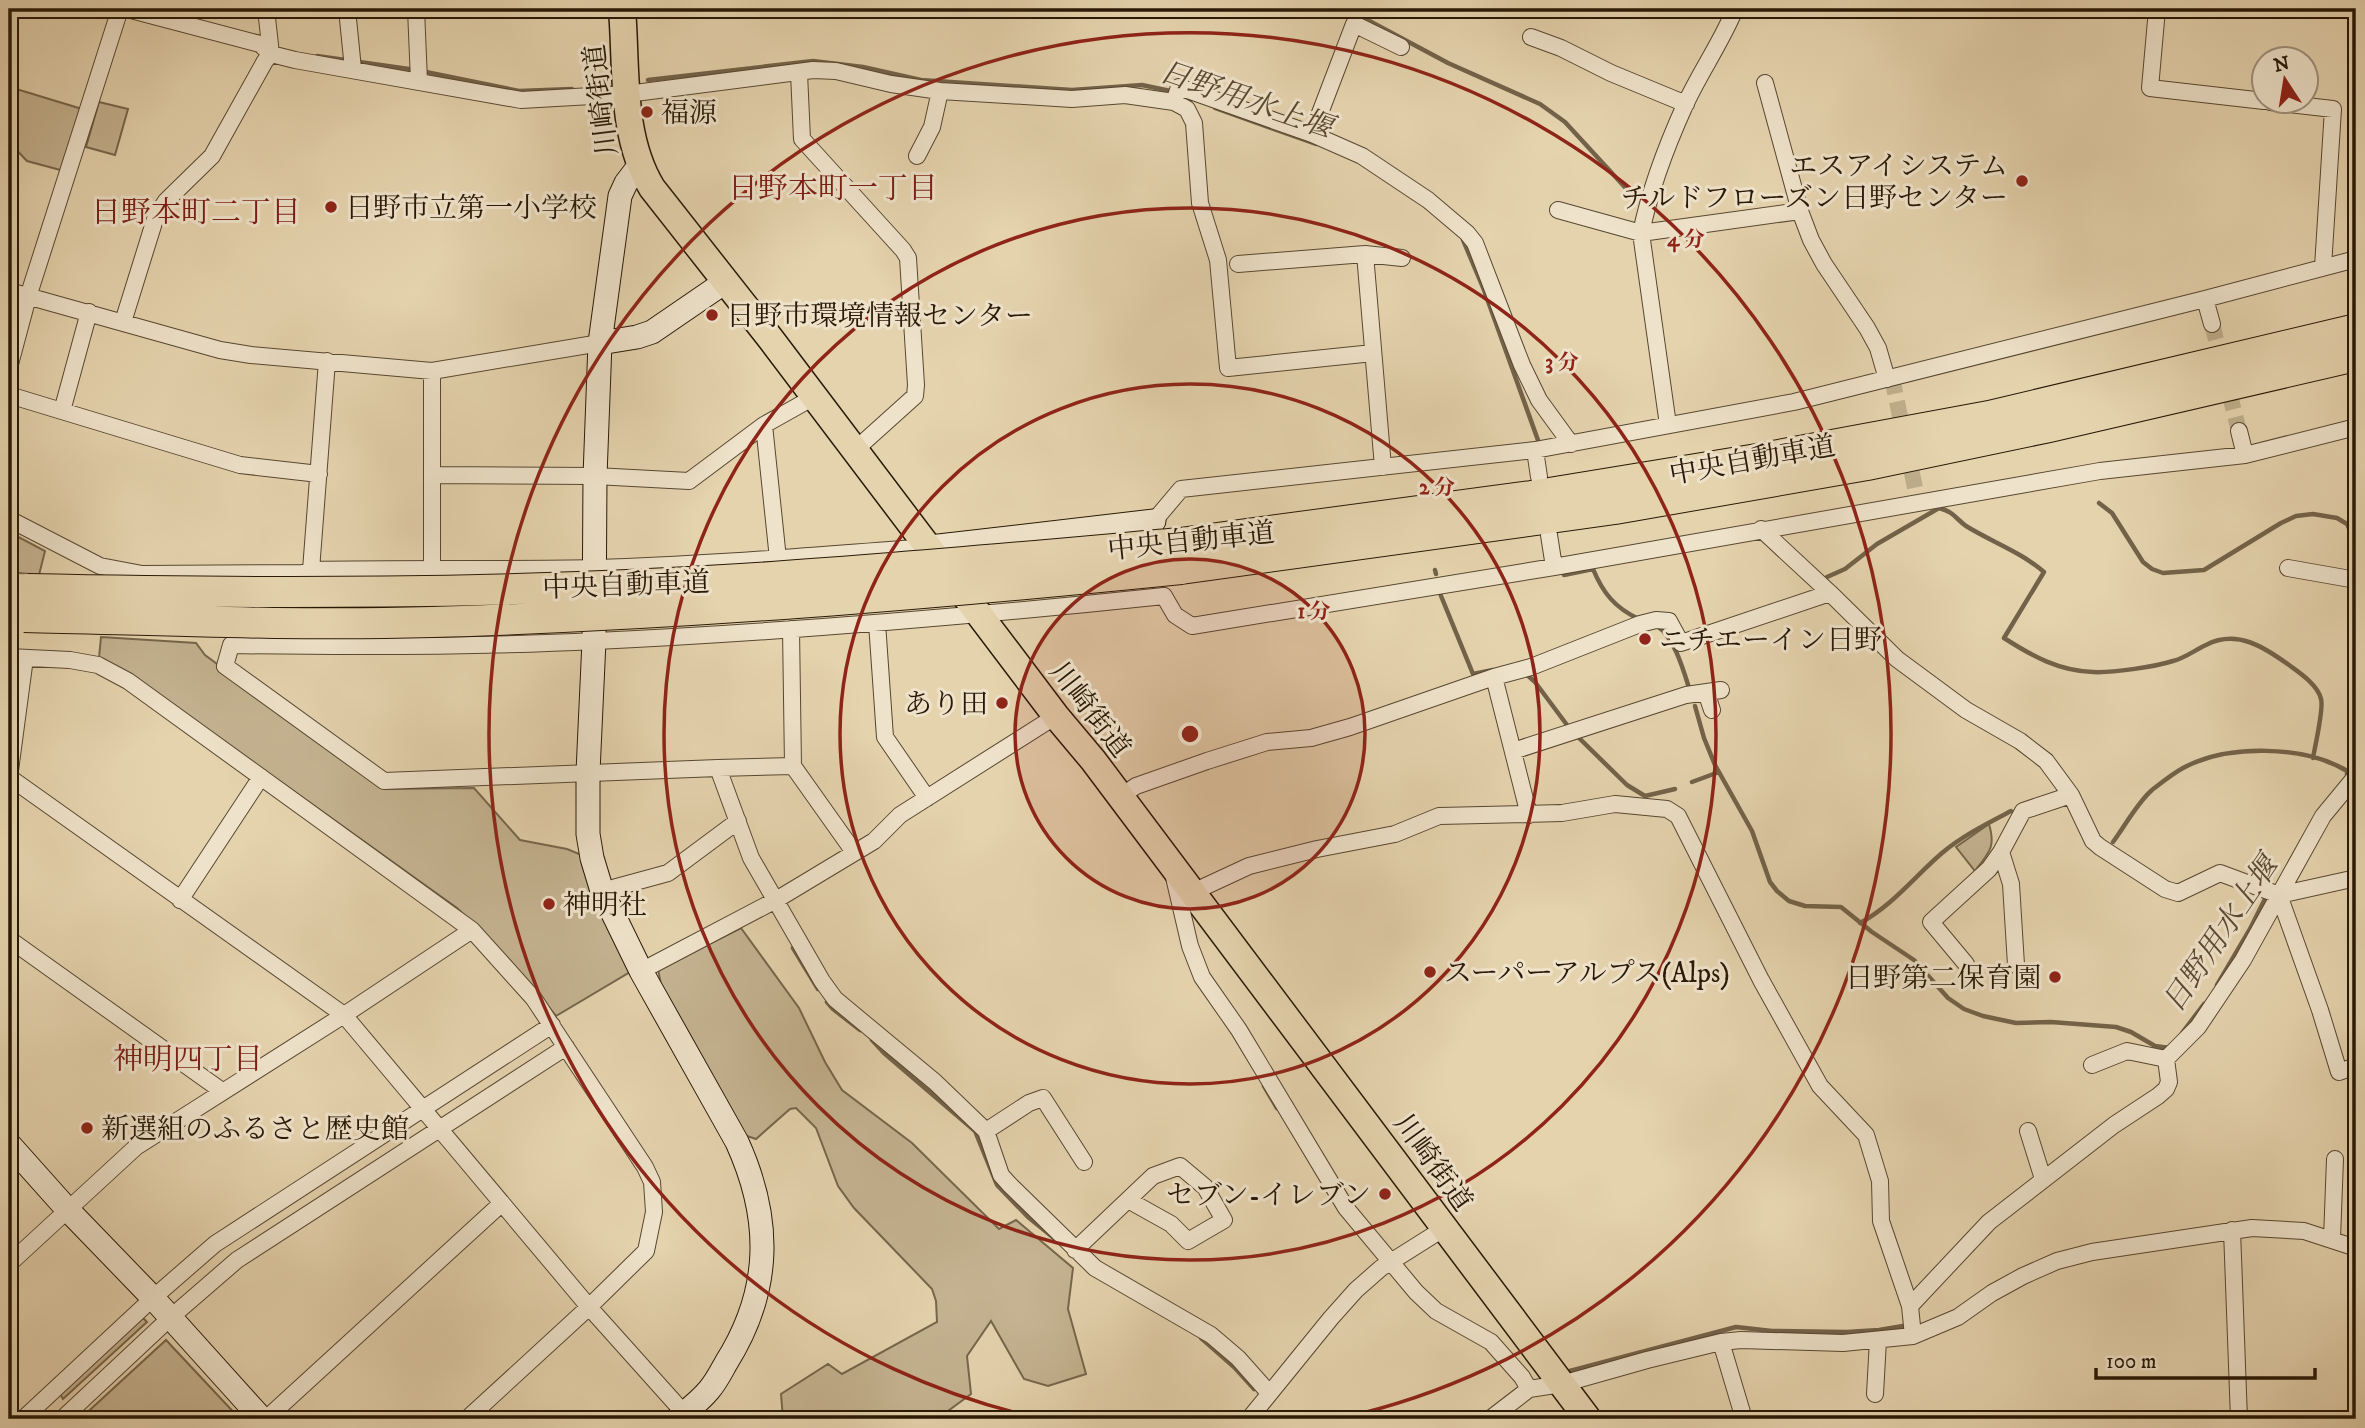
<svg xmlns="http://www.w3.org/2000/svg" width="2365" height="1428" font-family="'IM FELL DW Pica','Noto Serif JP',serif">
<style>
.green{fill:#c5b391;stroke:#76664c;stroke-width:2}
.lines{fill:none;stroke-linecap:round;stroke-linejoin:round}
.stream{stroke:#736249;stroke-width:4.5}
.street-tunnel{stroke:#bfae8c;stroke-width:16;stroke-dasharray:16 8;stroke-linecap:butt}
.street-casing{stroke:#574730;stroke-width:18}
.secondary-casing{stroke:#281806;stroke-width:25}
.primary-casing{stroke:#281806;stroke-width:29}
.highway-casing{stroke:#281806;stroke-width:32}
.street{stroke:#eee2ca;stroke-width:16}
.secondary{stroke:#eee2ca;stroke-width:23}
.primary{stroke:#e5d3ae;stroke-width:26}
.highway{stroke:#e5d3ae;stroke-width:30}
.highway-bridge-casing{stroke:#281806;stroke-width:32;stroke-linecap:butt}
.highway-bridge{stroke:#e5d3ae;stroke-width:30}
.ring{fill:none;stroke:#8f2418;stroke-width:3.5}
.poi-dot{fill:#8f2418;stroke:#eee2ca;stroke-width:2.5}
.labels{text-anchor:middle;stroke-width:6;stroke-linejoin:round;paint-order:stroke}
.street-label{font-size:28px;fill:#281806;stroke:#eee2ca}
.poi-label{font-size:28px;fill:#281806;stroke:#eee2ca;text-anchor:start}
.water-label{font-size:30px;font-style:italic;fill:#5a4932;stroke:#eee2ca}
.neighbourhood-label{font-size:30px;fill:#7a1f14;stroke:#eee2ca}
.centre{fill:#8f2418;stroke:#eee2ca;stroke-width:3.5}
.ring-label{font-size:21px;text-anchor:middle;font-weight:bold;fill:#8f2418;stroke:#eee2ca;stroke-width:6;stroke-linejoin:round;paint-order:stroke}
</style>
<rect width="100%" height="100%" fill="#e5d3ae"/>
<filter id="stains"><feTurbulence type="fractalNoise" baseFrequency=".00286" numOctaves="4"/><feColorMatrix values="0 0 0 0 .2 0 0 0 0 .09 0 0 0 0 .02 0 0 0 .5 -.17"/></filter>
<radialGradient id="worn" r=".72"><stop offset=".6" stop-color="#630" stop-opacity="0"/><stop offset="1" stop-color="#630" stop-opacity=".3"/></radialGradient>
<path class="green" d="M 9,83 L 13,85 L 13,88 L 82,109 L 64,171 L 27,161 L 9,142 Z
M 99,102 L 128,109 L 115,155 L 86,147 Z
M 9,532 L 45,551 L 39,575 L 9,572 Z
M 101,637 L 196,643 L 205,655 L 386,789 L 474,788 L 520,840 L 567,849 L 584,856 L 635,969 L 556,1016 L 507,957 L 457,908 L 151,689 L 99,658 Z
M 1989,824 C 1996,848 1989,852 1975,871 L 1956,847 Z
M 741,928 L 799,1008 L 825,1062 L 842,1090 L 912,1143 L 999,1229 L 1016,1220 L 1073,1268 L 1068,1309 L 1086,1374 L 1048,1386 L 1024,1379 L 991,1321 L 967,1356 L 971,1394 L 937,1419 L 783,1419 L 781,1394 L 828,1364 L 842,1374 L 937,1322 L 936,1301 L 932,1289 L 854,1208 L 838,1186 L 816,1128 L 796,1108 L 790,1109 L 756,1139 L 744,1135 L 662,990 L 658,969 Z
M 142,1317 L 147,1322 L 63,1399 L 60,1394 Z
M 166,1340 L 240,1419 L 80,1419 Z"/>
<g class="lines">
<path class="stream" d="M 1347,9 L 1448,63 L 1540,104 L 1565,122 L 1633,196
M 317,56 L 416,70 L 519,91 L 572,89
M 648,80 L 813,61 L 863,67 L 921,80 L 1072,90 L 1142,85 L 1175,92
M 1215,108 L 1316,144
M 1463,240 L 1484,290 L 1539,443
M 2099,503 L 2112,513 L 2143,562 L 2152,569 L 2163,573 L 2204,570 L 2281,523 L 2296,516 L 2313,514 L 2337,518 L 2347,524 L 2356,542
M 1435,570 L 1436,574
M 1564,575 L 1593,569 C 1603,593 1615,608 1639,619
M 1827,577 L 1845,569 L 1877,544 L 1939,508 C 1954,512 1955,518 1966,526 C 1992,542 2021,552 2044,572 L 2004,638 C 2032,656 2059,671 2093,672 C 2112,673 2154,667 2173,661 C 2185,658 2195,650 2206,645 C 2237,629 2264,647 2289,665 C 2300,673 2318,685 2321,699 C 2324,708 2315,746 2313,758
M 1439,591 L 1473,674 L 1493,670
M 1657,626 C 1674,636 1684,672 1690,691
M 1526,674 L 1535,682 L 1570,729
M 1695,706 L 1704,738 L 1715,765 L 1752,831 L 1770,882 L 1777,891 L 1789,901 L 1805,906 L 1841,907 L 1872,932 L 1914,960 L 1948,998 L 1964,1009 L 1983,1016 L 2016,1023 L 2051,1022 L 2116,1027 L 2131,1032 L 2155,1046 L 2170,1048
M 1577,736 L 1627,785 L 1645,796 L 1675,789
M 2347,774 L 2356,763
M 1692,782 L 1719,772
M 2113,842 C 2125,826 2137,803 2152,790 C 2161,783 2172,774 2183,768 C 2228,744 2305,745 2349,772
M 1860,923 C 1893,905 1914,877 1942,853 C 1962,836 1988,823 2011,811
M 793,948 L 818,989
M 2217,985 L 2250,929 L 2267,895
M 827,1002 L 833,1009 L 860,1030
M 2182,1033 L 2204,1004
M 872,1040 L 884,1053 L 975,1131 L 997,1185 L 1028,1217 L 1055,1239
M 1264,1086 L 1277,1108
M 1201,1338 L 1234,1367 L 1254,1389
M 1566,1372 L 1736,1327 L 1772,1331 L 1847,1332 L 1879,1330 L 1903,1326"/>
<path class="street-tunnel" d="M 2212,324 L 2239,431
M 1892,378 L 1918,502"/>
<g class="street-casing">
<path id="street" d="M 127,9 L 260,44 L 271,54 L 295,60 L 521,100 L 627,94 L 813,70 L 836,71 L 891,84 L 940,91 L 1072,99 L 1125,95 L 1174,102 L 1187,109 L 1194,123 L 1200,203 L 1218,260 L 1228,368 L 1373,353
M 347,9 L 353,69
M 416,9 L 419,81
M 1735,9 C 1721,43 1700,72 1685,105 C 1666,147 1650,189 1641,233 L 1800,211
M 2157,9 L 2150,88 L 2264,101
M 1531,37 L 1561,48 L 1611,73 L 1686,104
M 799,73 L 802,139 L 903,250 L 908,258 L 916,385 L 915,396 L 855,450
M 1765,83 L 1800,211 L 1811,240 L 1824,264 L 1867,328 L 1878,348 L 1887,379
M 1174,102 L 1179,87 L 1312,134 L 1362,156 L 1428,200 L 1467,233 L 1475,243 L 1522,365 L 1539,400 L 1571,444
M 2270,102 L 2333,109 L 2323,267
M 1312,134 L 1354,24 L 1401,47
M 917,156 L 932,127 L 940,91
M 1558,210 L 1641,233 L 1668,425
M 1365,254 L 1383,467
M 1238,264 L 1365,254 L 1402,258
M 9,291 L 220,350 L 251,355 L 432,371 L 600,343
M 2205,299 L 2212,324
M 123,322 L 156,216 L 166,201 L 212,156 L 265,61 L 271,54 L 266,9
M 9,368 L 28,297 L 120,9
M 432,371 L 432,568
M 9,395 L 240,465 L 319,474
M 62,411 L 89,312
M 764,425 L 778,559
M 2239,431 L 2245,455
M 1535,450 L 1539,477
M 432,475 L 595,476 L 689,481 L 764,425 L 814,397
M 9,519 L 100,566 L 142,574 L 303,573 L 311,570 C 406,568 502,570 597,568 C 708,565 819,555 930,547
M 1761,529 L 1830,593 L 1897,659 L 1966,710 L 2020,741 L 2046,761 L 2071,795 L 2093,841 L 2100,847 L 2165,889 L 2178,893 L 2220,873 L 2279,895 L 2320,1010 L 2339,1072 L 2356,1066
M 1155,530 L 1154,521 L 1181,489 L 1535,450 L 1794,402 L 2205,299 L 2356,259
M 1549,535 L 1554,567
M 2288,568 L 2356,580
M 311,570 L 327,361
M 877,623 L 885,737 L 927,798
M 791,629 L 793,766 L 854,852
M 9,657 L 70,660 L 98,665 L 128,681 L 472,930 L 534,999 L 645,1167 L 652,1182 L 654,1212 L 646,1251 L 589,1307 L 467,1419
M 1494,677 L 1529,815
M 1706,692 L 1712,710
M 1513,751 L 1686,695 L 1721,690
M 793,766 L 718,768 L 751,858 L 822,981 L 835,999 L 935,1082 L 986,1131 L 1001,1175 L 1009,1184 L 1095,1268 L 1211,1335 L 1238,1358 L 1269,1393
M 718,768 L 384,781 L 225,666 L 231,645 C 353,647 475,647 596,641 C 786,632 975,616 1164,596 L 1175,615 L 1192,626 L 1554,567 L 2100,471 L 2245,455 L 2356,427
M 9,777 L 344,1015 L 589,1307 L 684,1413
M 9,778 L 25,658
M 1120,797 L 1136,786 L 1207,761 L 1267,742 L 1311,738 L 1350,727 L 1494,677 L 1531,667 L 1640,624 L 1656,620 L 1669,621 L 1681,643 L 1830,593
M 1173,873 L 1190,946 L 1202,977 L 1239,1030 L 1346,1208 L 1416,1292 L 1436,1311 L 1491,1342 L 1522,1377 L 1529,1389
M 602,891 L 668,873 L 738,821
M 1193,892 L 1249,866 L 1317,849 L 1395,834 L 1439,816 L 1562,813 L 1615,804 L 1667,809 L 1678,816 L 1761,980 L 1820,1086 L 1866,1135 L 1880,1181 L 1881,1221 L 1910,1306 L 1913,1336
M 2279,895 L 2356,878
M 180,900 L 261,777
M 9,939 L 222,1091
M 1966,964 L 1931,922 L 1989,869 L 2001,852
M 2016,965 L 2011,884 L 2001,852 L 2023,811 L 2071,795
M 641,971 L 776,900 L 874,841 L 900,815 L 1056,716
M 2092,1065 L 2127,1051 L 2166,1059
M 986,1131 L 1029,1103 L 1043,1098 L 1084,1162
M 2028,1131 L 2043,1179
M 2232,1230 L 2239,1419
M 2332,1239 L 2335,1159
M 1075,1250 L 1153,1176 L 1180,1166 L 1205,1187 L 1224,1220 L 1188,1241 L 1171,1224 L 1128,1200
M 9,1264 L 136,1147 L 344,1015 L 472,930
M 1910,1306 L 1989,1222 L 2114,1125 L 2158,1096 L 2166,1089 L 2169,1082 L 2166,1059 L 2198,1027 L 2243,960 L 2323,816 L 2356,776
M 1721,1342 L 1744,1419
M 1875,1394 L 1878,1340
M 23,1419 L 153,1298 L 215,1244 L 552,1025
M 62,1419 L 170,1318 L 237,1260 L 566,1047
M 266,1419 L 502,1203
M 1249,1419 L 1331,1318 L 1356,1290 L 1381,1268 L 1443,1229
M 1490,1419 L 1529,1389 L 1562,1384 L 1647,1360 L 1721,1342 L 1741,1340 L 1843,1343 L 1913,1336 L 1958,1317 L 1992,1293 L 2023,1276 L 2057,1261 L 2092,1252 L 2252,1228 L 2304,1231 L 2356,1248"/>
</g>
<g class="secondary-casing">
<path id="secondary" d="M 639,166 L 626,183 L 620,196 L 600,343 L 595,476 L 594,641 L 588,772 L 588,834 L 592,858 L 602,891 L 641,971 L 737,1142 C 772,1219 772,1290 726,1363 C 721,1372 716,1382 709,1390 C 700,1401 688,1410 677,1419
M 600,343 L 637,337 L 652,332 L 725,282
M 930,547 L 1154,521
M 9,1144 L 67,1209 L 153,1298 L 262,1419"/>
</g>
<g class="primary-casing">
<path id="primary" d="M 622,9 C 627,68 620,135 652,188 L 770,338 L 1056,716 L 1093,760 L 1588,1419"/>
</g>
<g class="highway-casing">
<path id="highway" d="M 1180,543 L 1531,496 L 1757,459 L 1989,416 L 2356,329
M 1181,569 L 1615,509 L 1867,465 L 2049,427 L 2356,356"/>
</g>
<use href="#street" class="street"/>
<use href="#secondary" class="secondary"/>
<use href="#primary" class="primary"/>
<use href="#highway" class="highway"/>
<g class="highway-bridge-casing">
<path id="highway-bridge" d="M 27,589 C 265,594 503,594 741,579 C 887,570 1034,556 1180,543
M 24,617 C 159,620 296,626 432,622 C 682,615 932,594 1181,569"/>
</g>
<use href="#highway-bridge" class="highway-bridge"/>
</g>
<circle cx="1190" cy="734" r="175" fill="#8f2418" fill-opacity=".12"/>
<g class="ring">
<circle cx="1190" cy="734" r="175"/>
<circle cx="1190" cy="734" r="350"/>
<circle cx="1190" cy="734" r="526"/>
<path d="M1038 1418A701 701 0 1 1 1342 1418"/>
</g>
<g class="poi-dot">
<circle cx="647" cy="112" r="7"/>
<circle cx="2022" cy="181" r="7"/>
<circle cx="331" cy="207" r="7"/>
<circle cx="712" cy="315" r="7"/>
<circle cx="1645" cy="639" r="7"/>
<circle cx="1002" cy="703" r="7"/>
<circle cx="549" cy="904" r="7"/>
<circle cx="1430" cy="972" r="7"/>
<circle cx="2055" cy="977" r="7"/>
<circle cx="87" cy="1128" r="7"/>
<circle cx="1385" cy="1194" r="7"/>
</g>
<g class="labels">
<g class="street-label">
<text transform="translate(600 100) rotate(-97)" y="10">川崎街道</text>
<text transform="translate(1752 459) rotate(-10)" y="10">中央自動車道</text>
<text transform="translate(1191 540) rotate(-6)" y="10">中央自動車道</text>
<text transform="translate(626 584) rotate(-2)" y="10">中央自動車道</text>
<text transform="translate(1091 709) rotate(52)" y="10">川崎街道</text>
<text transform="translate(1434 1162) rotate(54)" y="10">川崎街道</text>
</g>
<g class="poi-label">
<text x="661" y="122">福源</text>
<text x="2008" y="175" text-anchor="end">エスアイシステム<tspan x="2008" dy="32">チルドフローズン日野センター</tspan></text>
<text x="345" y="217">日野市立第一小学校</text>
<text x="726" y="325">日野市環境情報センター</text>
<text x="1659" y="649">ニチエーイン日野</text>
<text x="988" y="713" text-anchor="end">あり田</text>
<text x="563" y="914">神明社</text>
<text x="1444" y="982">スーパーアルプス(Alps)</text>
<text x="2041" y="987" text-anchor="end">日野第二保育園</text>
<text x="101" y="1138">新選組のふるさと歴史館</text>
<text x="1371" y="1204" text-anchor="end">セブン-イレブン</text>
</g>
<g class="water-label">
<text transform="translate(1246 99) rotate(19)" y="10">日野用水上堰</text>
<text transform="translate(2220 934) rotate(-56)" y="10">日野用水上堰</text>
</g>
<g class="neighbourhood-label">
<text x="833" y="198">日野本町一丁目</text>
<text x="196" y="222">日野本町二丁目</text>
<text x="188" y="1069">神明四丁目</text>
</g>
</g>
<circle cx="1190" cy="734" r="10" class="centre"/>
<g class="ring-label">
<text x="1686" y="246">4 分</text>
<text x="1562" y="369">3 分</text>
<text x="1437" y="494">2 分</text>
<text x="1314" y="618">1 分</text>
</g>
<rect width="2365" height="1428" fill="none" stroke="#e5d3ae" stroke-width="35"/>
<rect x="10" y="10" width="2344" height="1407" fill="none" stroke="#281806" stroke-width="3.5"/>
<rect x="18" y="18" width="2330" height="1393" fill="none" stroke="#281806" stroke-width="2"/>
<g transform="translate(2285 80) rotate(348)"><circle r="33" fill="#eee2ca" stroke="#9f917c" stroke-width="2"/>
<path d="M0-5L12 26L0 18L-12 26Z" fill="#8f2418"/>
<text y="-10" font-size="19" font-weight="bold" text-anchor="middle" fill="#281806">N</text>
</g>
<path d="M2096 1368v10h219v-10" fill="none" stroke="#281806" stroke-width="3.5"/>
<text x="2106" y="1368" font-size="21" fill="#281806" stroke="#eee2ca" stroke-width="5" paint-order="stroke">100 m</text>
<rect width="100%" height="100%" filter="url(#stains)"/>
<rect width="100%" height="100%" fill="url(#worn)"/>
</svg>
